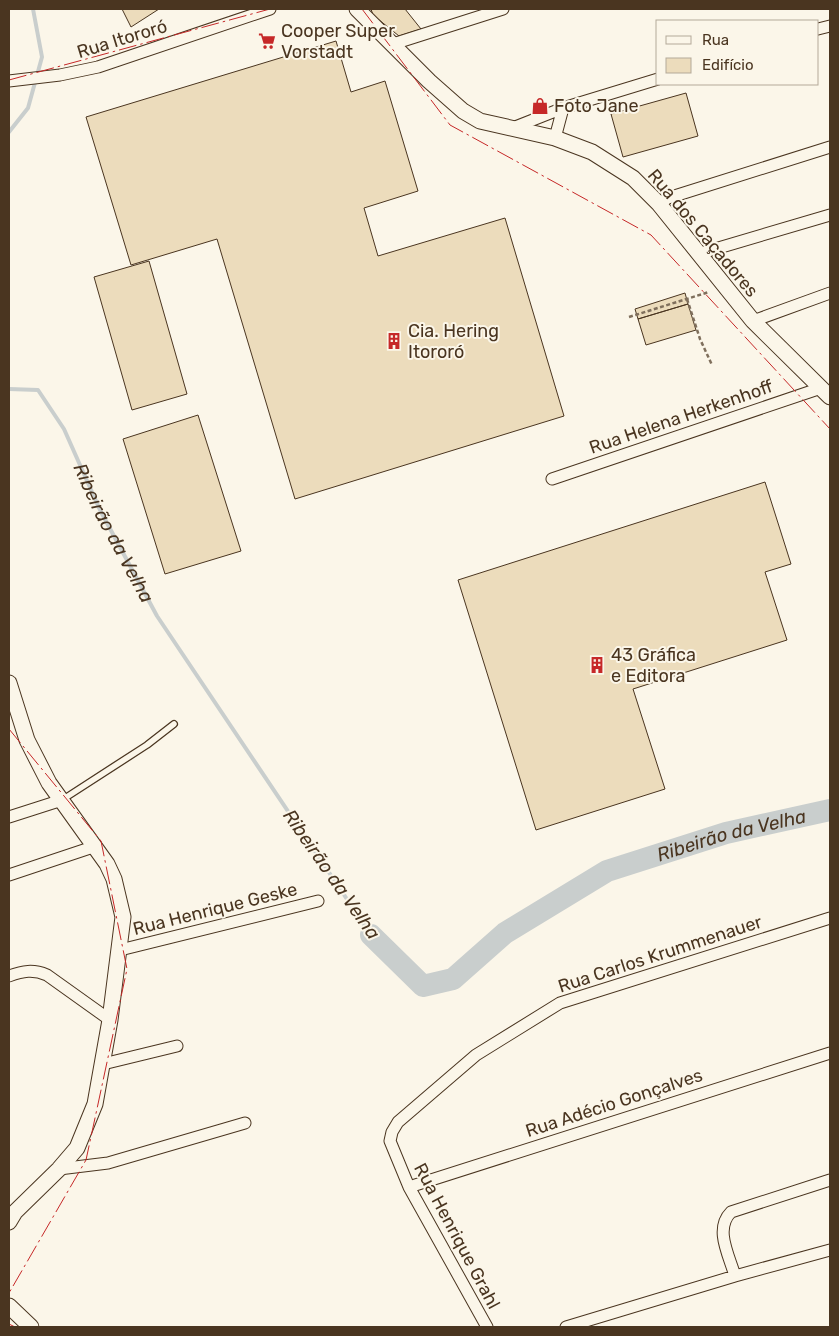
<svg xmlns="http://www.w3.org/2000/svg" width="839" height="1336" font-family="Rubik,sans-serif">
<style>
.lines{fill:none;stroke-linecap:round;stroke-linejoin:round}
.stream{stroke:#c9cecd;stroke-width:4}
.river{stroke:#c9cecd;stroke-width:22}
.building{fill:#ecdcbc;stroke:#4a3520}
.service-casing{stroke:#4a3520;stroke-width:8}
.minor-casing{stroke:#4a3520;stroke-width:13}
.secondary-casing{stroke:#4a3520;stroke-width:17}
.path{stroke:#7f6f5c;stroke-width:2.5;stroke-dasharray:4 2.5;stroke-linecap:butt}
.service{stroke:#fbf6e9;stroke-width:5.5}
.minor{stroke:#fbf6e9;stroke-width:11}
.secondary{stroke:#fbf6e9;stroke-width:15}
.power{stroke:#c62828;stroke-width:1;stroke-dasharray:18 4 2.5 4;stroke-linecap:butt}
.labels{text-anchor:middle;stroke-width:4;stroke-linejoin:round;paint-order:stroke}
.poi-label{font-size:18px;fill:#4a3520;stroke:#fbf6e9;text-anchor:start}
.street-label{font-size:18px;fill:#4a3520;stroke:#fbf6e9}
.water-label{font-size:19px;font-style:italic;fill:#4a3520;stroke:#fbf6e9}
</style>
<rect width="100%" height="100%" fill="#fbf6e9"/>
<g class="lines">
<g class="stream">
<path d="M 9,132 L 28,108 L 42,57 L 33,9"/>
<path id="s1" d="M 9,389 L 38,390 L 64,429 L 100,510 L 157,616 L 371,935"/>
</g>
<path class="river" id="s2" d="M 371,935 L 423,986 L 453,979 L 505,933 L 607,871 L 726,833 L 830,810"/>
</g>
<path class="building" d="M 122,9 L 159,9 L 131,27 Z
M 371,9 L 405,9 L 421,29 L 399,36 L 373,15 Z
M 336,41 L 351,92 L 385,81 L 418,191 L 364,208 L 378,256 L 505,218 L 564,416 L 295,499 L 217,239 L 131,265 L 86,117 Z
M 686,93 L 698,136 L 623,157 L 611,114 Z
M 149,261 L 187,394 L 132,410 L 94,277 Z
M 685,293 L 688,304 L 638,319 L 635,309 Z
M 688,304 L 696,330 L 646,345 L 638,319 Z
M 198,415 L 241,551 L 165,574 L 123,439 Z
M 765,482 L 791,564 L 765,572 L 787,640 L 633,689 L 665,789 L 536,830 L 458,580 Z"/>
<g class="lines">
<g class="service-casing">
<path id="service" d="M 62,800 L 147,745 L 174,724"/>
</g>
<g class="minor-casing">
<path id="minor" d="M 818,29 L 830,26
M 393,44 L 503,9
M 9,81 L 60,75 L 98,67 L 270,9
M 510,129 L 563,108 L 658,79
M 555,138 L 563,108
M 659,204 L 668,198 L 830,147
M 698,254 L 830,215
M 753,321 L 830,293
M 552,479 L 821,388
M 9,817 L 62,800
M 9,875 L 96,846
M 120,950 L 318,901
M 9,976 C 23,971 33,969 47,975 L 110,1020
M 103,1064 L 177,1046
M 59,1169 L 108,1163 L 245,1123
M 409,1187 L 830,1053
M 735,1276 C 729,1255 714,1229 731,1212 L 830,1180
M 487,1327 L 409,1187 L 390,1141 L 392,1132 L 398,1122 L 476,1055 L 560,1003 L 830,918
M 566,1327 L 735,1276 L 830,1250"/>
</g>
<g class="secondary-casing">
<path id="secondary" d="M 357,9 L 429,81 L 463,111 L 480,121 L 555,138 L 592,152 L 633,178 L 659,204 L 753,321 L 830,397
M 9,683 L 27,740 L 49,783 L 107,864 L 114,879 L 123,917 L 110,1020 L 95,1104 L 77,1148 L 59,1169 L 15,1212 L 9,1222
M 9,1306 L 31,1327"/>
</g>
<path class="path" d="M 687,299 L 700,339 L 712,365
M 629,317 L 709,292"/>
<use href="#service" class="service"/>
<use href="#minor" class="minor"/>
<use href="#secondary" class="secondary"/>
<path class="power" d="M 362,9 L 450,125 L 651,235 L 830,429
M 9,80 L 270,9
M 9,729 L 101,841 L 127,969 L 86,1160 L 9,1293
M 9,1324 L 15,1327"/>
</g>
<defs>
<g id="supermarket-bare" transform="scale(1.35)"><path d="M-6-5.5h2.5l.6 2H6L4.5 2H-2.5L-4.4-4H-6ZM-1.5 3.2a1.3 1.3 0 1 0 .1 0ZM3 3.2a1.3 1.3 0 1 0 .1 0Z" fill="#c62828" stroke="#fbf6e9" stroke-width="2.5" paint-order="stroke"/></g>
<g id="shop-bare" transform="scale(1.35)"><path d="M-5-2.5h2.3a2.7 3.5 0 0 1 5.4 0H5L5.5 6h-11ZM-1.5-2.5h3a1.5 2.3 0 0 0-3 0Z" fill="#c62828" stroke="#fbf6e9" stroke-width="2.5" paint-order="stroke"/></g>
<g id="building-bare" transform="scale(1.35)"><path d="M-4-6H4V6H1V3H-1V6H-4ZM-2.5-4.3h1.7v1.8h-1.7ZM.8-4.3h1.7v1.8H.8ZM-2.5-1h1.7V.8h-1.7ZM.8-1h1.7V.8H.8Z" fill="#c62828" stroke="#fbf6e9" stroke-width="2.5" paint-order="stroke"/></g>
</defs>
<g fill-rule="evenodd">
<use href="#supermarket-bare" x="267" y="41"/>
<use href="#shop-bare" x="540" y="106"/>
<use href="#building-bare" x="394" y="341"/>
<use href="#building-bare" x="597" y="665"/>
</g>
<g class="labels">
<g class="poi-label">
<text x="281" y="37">Cooper Super<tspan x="281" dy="21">Vorstadt</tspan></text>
<text x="554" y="112">Foto Jane</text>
<text x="408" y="337">Cia. Hering<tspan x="408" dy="21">Itororó</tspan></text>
<text x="611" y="661">43 Gráfica<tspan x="611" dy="21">e Editora</tspan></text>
</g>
<g class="street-label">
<text transform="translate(122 39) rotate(-17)" y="6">Rua Itororó</text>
<text transform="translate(703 233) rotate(50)" y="6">Rua dos Caçadores</text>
<text transform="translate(681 417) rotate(-19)" y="6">Rua Helena Herkenhoff</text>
<text transform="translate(215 909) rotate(-14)" y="6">Rua Henrique Geske</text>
<text transform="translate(660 954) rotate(-18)" y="6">Rua Carlos Krummenauer</text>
<text transform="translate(614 1103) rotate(-18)" y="6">Rua Adécio Gonçalves</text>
<text transform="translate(457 1236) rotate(62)" y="6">Rua Henrique Grahl</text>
</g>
<g class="water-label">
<text dy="7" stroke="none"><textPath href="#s1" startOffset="191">Ribeirão da Velha</textPath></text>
<text dy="7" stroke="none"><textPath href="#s2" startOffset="422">Ribeirão da Velha</textPath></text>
<text transform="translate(332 874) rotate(55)" y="7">Ribeirão da Velha</text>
</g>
</g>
<rect width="839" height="1336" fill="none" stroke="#4a3520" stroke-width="20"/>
<rect x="656" y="20" width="162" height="65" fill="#fbf6e9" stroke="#b4a999"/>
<rect x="666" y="36" width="25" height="8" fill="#fbf6e9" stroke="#b4a999"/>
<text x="702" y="45" font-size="15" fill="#4a3520">Rua</text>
<rect x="666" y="58" width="25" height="15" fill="#ecdcbc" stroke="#b4a999"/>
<text x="702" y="70" font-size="15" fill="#4a3520">Edifício</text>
</svg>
